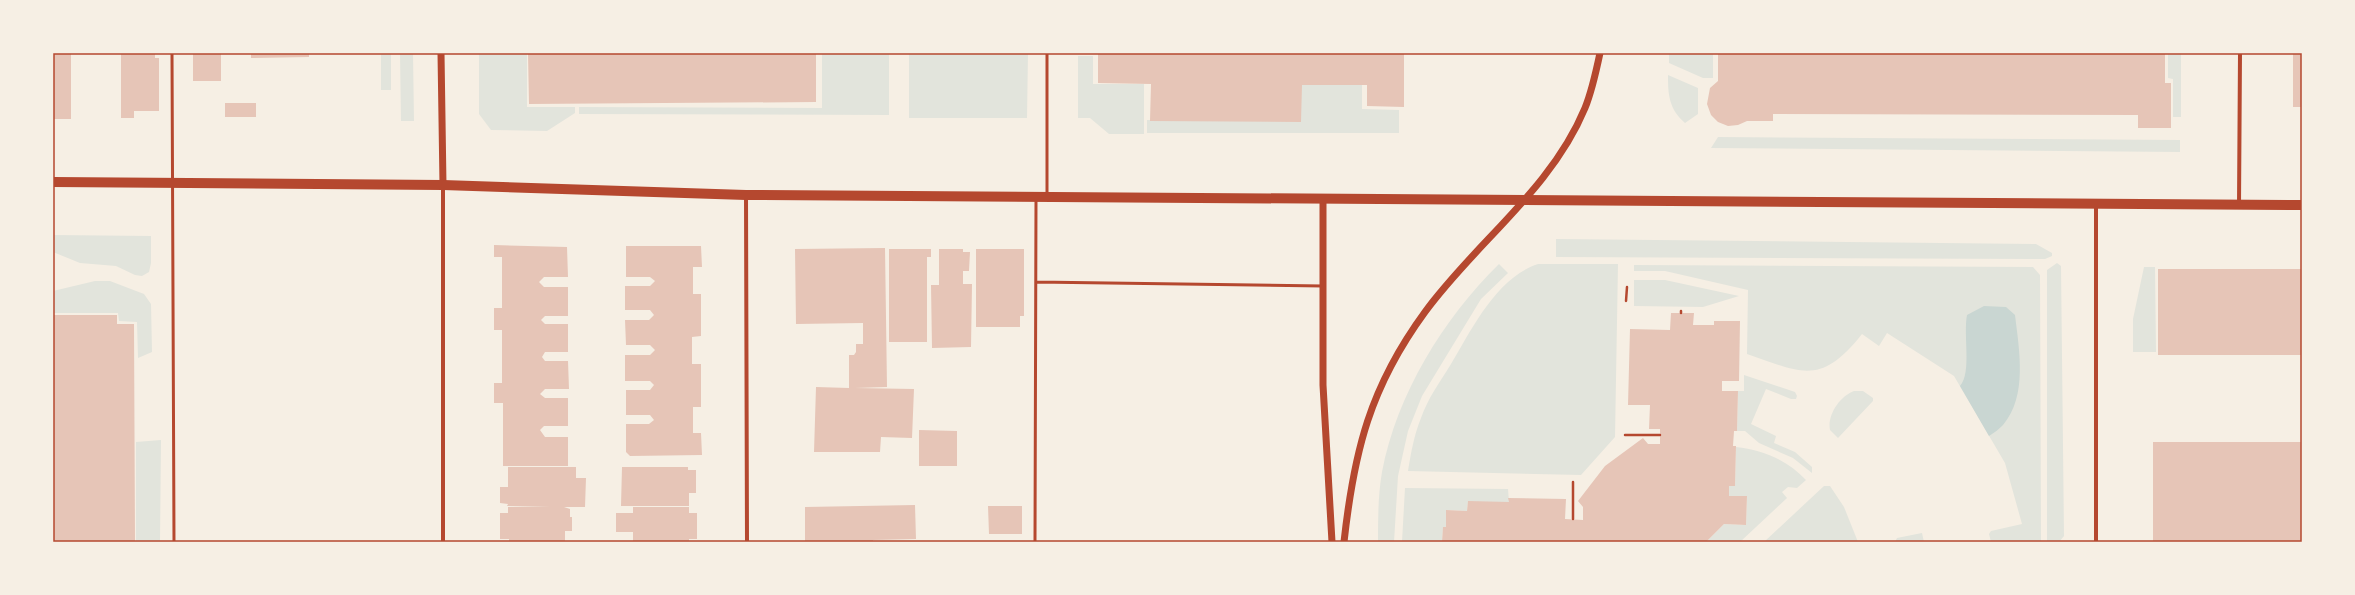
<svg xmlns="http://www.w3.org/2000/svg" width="2355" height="595" font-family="'Varela Round',sans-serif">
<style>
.green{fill:#e2e4dc}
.water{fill:#c9d6d2}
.building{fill:#e6c5b7}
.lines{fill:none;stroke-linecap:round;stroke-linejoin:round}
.path{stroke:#b5482f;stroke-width:2.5}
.service{stroke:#b5482f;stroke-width:3}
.minor{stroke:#b5482f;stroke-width:4}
.tertiary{stroke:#b5482f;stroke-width:7}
.primary{stroke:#b5482f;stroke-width:10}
.neatline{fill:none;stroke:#b5482f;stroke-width:1.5}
</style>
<rect width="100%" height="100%" fill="#f6efe4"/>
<path class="green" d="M 381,53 L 391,53 L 391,90 L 381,90 Z
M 400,53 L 413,53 L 414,121 L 401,121 Z
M 479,53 L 527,53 L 527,107 L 575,107 L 575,113 L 547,131 L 491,130 L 479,114 Z
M 822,53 L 889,53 L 889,115 L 579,114 L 579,107 L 822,108 Z
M 909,53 L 1028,53 L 1027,118 L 909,118 Z
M 1669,53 L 1713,53 L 1713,78 L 1703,78 L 1669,63 Z
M 2168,53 L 2181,53 L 2181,117 L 2173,117 L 2173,79 L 2168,78 Z
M 1078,56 L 1093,56 L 1093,84 L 1144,84 L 1144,134 L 1109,134 L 1090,118 L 1078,118 Z
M 1668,75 L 1698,88 L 1698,114 L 1685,123 C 1669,109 1668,95 1668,75 Z
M 1300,85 L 1362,85 L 1362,109 L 1399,110 L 1399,133 L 1147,133 L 1147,120 L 1300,120 Z
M 1718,137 L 2180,140 L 2180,152 L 1711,148 Z
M 53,235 L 151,236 L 151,263 L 149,272 L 142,276 L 135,275 L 116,266 L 80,263 L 53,252 Z
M 1556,239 L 2036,244 L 2052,253 L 2052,256 L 2045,259 L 1556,257 Z
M 2057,263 L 2061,266 L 2064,536 L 2059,542 L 2047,542 L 2047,270 Z
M 1499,264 L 1508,273 L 1481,299 L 1422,396 L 1408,431 L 1398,476 L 1394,542 L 1378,542 C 1378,519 1378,495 1382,472 C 1397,394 1443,319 1499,264 Z
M 1538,264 L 1618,264 L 1615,437 L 1581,475 L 1408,471 C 1411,453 1414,435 1421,418 C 1428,398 1440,382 1451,364 C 1472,329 1496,278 1538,264 Z
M 1634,265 L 2033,267 L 2040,275 L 2041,542 L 1991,542 L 1989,534 L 1991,531 L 2022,524 L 2005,463 L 1954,376 L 1887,333 L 1879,346 L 1862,334 C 1821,386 1802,373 1747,354 L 1748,290 L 1665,271 L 1634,271 Z
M 2144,267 L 2155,267 L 2156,352 L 2133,352 L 2133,319 Z
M 1634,280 L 1665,280 L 1739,296 L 1703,307 L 1634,306 Z
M 95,281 L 110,281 L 144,294 L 151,304 L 152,352 L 138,358 L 137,322 L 119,321 L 118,313 L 53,313 L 53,291 Z
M 1744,375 L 1795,392 L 1797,396 L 1796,399 L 1791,399 L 1766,389 L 1751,424 L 1776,436 L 1774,443 L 1795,452 L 1812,467 L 1812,473 L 1793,458 L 1759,443 L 1745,431 L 1737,431 L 1738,391 L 1744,391 Z
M 1854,391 L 1863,391 L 1873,398 L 1873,401 L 1838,438 L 1830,430 C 1827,415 1840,396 1854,391 Z
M 161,440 L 160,542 L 136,542 L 136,442 Z
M 1736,447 C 1763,450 1787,460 1806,480 L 1797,488 L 1788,487 L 1782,492 L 1787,498 L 1740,542 L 1706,542 L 1724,524 L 1746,525 L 1747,496 L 1729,496 L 1729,486 L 1735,486 Z
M 1824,486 L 1830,486 L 1844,507 L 1858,542 L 1764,542 Z
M 1405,488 L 1508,489 L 1509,502 L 1468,502 L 1467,511 L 1446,510 L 1446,527 L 1443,528 L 1442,542 L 1402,542 Z
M 1922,533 L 1924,542 L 1895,542 L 1897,538 Z"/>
<path class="water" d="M 1984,306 L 2006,307 L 2015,315 C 2019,349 2028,396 2003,425 C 1999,429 1994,433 1989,436 L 1960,386 C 1972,373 1963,335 1967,315 Z"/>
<path class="building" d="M 53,53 L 71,53 L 71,119 L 53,119 Z
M 121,53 L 155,53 L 155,58 L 159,58 L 159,111 L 134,111 L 134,118 L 121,118 Z
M 193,53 L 221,53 L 221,81 L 193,81 Z
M 251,53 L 309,53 L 309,57 L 251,58 Z
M 528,53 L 816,53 L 816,102 L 529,104 Z
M 1098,53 L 1404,53 L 1404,107 L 1367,106 L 1367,85 L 1302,85 L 1301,122 L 1150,121 L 1151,84 L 1098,83 Z
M 1718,53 L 2165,53 L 2165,83 L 2171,83 L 2171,128 L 2138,128 L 2138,115 L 1773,114 L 1773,121 L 1747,121 L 1738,125 L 1728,126 L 1718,122 L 1711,115 L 1707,104 L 1710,88 L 1718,81 Z
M 2293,53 L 2302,53 L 2302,107 L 2293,107 Z
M 225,103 L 256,103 L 256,117 L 225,117 Z
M 494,245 L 567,247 L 568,277 L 544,277 L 539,282 L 544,287 L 568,287 L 568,316 L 545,316 L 541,320 L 545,324 L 568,324 L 568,352 L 545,352 L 542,357 L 545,361 L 568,361 L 569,389 L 545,389 L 540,394 L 545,398 L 568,398 L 568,426 L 544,426 L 540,430 L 545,437 L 568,437 L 568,466 L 503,466 L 503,403 L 494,403 L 494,383 L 502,383 L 502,330 L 494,330 L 494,308 L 502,308 L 502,257 L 494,257 Z
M 626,246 L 701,246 L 702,267 L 693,267 L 693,294 L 701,294 L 701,336 L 692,337 L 692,364 L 701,364 L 701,407 L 693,407 L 693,433 L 701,433 L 702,455 L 630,456 L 626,452 L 626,424 L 649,424 L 654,420 L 650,415 L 626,415 L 626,390 L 650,390 L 654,385 L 650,381 L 625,381 L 625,355 L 650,355 L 655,350 L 650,345 L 626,345 L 625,320 L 649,320 L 654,315 L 650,310 L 625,310 L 625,286 L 650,286 L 655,281 L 650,277 L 626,277 Z
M 885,248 L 887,387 L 855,388 L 914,389 L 912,438 L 881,437 L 880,452 L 814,452 L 816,387 L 849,388 L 849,355 L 854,355 L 856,352 L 856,344 L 863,344 L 863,323 L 796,324 L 795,249 Z
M 889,249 L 931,249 L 931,257 L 927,257 L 927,342 L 889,342 Z
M 939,249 L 963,249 L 963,252 L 970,252 L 969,271 L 963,271 L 963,284 L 972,284 L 971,347 L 932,348 L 931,285 L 939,285 Z
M 976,249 L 1024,249 L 1024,316 L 1020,316 L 1020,327 L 976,327 Z
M 2158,269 L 2302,269 L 2302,355 L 2158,355 Z
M 1671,313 L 1694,313 L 1693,325 L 1714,325 L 1714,321 L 1740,321 L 1739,381 L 1722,381 L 1722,391 L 1738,391 L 1737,431 L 1734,431 L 1733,446 L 1736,446 L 1735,486 L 1729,486 L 1729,496 L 1747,496 L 1746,525 L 1724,524 L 1706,542 L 1442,542 L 1443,527 L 1446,527 L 1446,510 L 1467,511 L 1468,501 L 1509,502 L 1508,498 L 1566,499 L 1565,519 L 1583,520 L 1583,507 L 1578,501 L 1605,466 L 1643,438 L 1648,444 L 1660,444 L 1660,429 L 1649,429 L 1650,405 L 1628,405 L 1630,329 L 1670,330 Z
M 53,315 L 117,315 L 117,324 L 134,324 L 135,542 L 53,542 Z
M 919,430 L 957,431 L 957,466 L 919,466 Z
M 2153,442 L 2302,442 L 2302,542 L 2153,542 Z
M 508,467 L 576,467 L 576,478 L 586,478 L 585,507 L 564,507 L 570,509 L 570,517 L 572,517 L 572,531 L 565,531 L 565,542 L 509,542 L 509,539 L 500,539 L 500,513 L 508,513 L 508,507 L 550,507 L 507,506 L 508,504 L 500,503 L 500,487 L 508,487 Z
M 622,467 L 688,467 L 688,470 L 696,470 L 696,493 L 689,493 L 689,506 L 621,506 Z
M 915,505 L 916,539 L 873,540 L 873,542 L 805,542 L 805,507 Z
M 988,506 L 1022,506 L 1022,534 L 989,534 Z
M 633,507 L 689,507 L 689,513 L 697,513 L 697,539 L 689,539 L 689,542 L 633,542 L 633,532 L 616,532 L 616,513 L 633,513 Z"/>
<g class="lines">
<path class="path" d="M 1626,301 L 1627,287
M 1681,311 L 1681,313
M 1625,435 L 1660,435
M 1573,482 L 1573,519"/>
<path class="service" d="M 172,53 L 174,542
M 1047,195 L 1047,53
M 1036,282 L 1323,286
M 1035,542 L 1036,198"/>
<path class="minor" d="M 443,185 L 443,542
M 746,196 L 747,542
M 2239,205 L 2240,53
M 2096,542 L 2096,204"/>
<path class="tertiary" d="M 441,53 L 443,185
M 1323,199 L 1323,385 L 1332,542
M 1344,542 C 1354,451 1370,387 1425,312 C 1476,242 1551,190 1585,108 C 1592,91 1596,72 1600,53"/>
<path class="primary" d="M 53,182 L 443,185 L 746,195 L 2302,205"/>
</g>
<rect width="2355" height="595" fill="none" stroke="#f6efe4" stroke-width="108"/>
<rect x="54" y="54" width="2247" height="487" class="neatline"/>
</svg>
